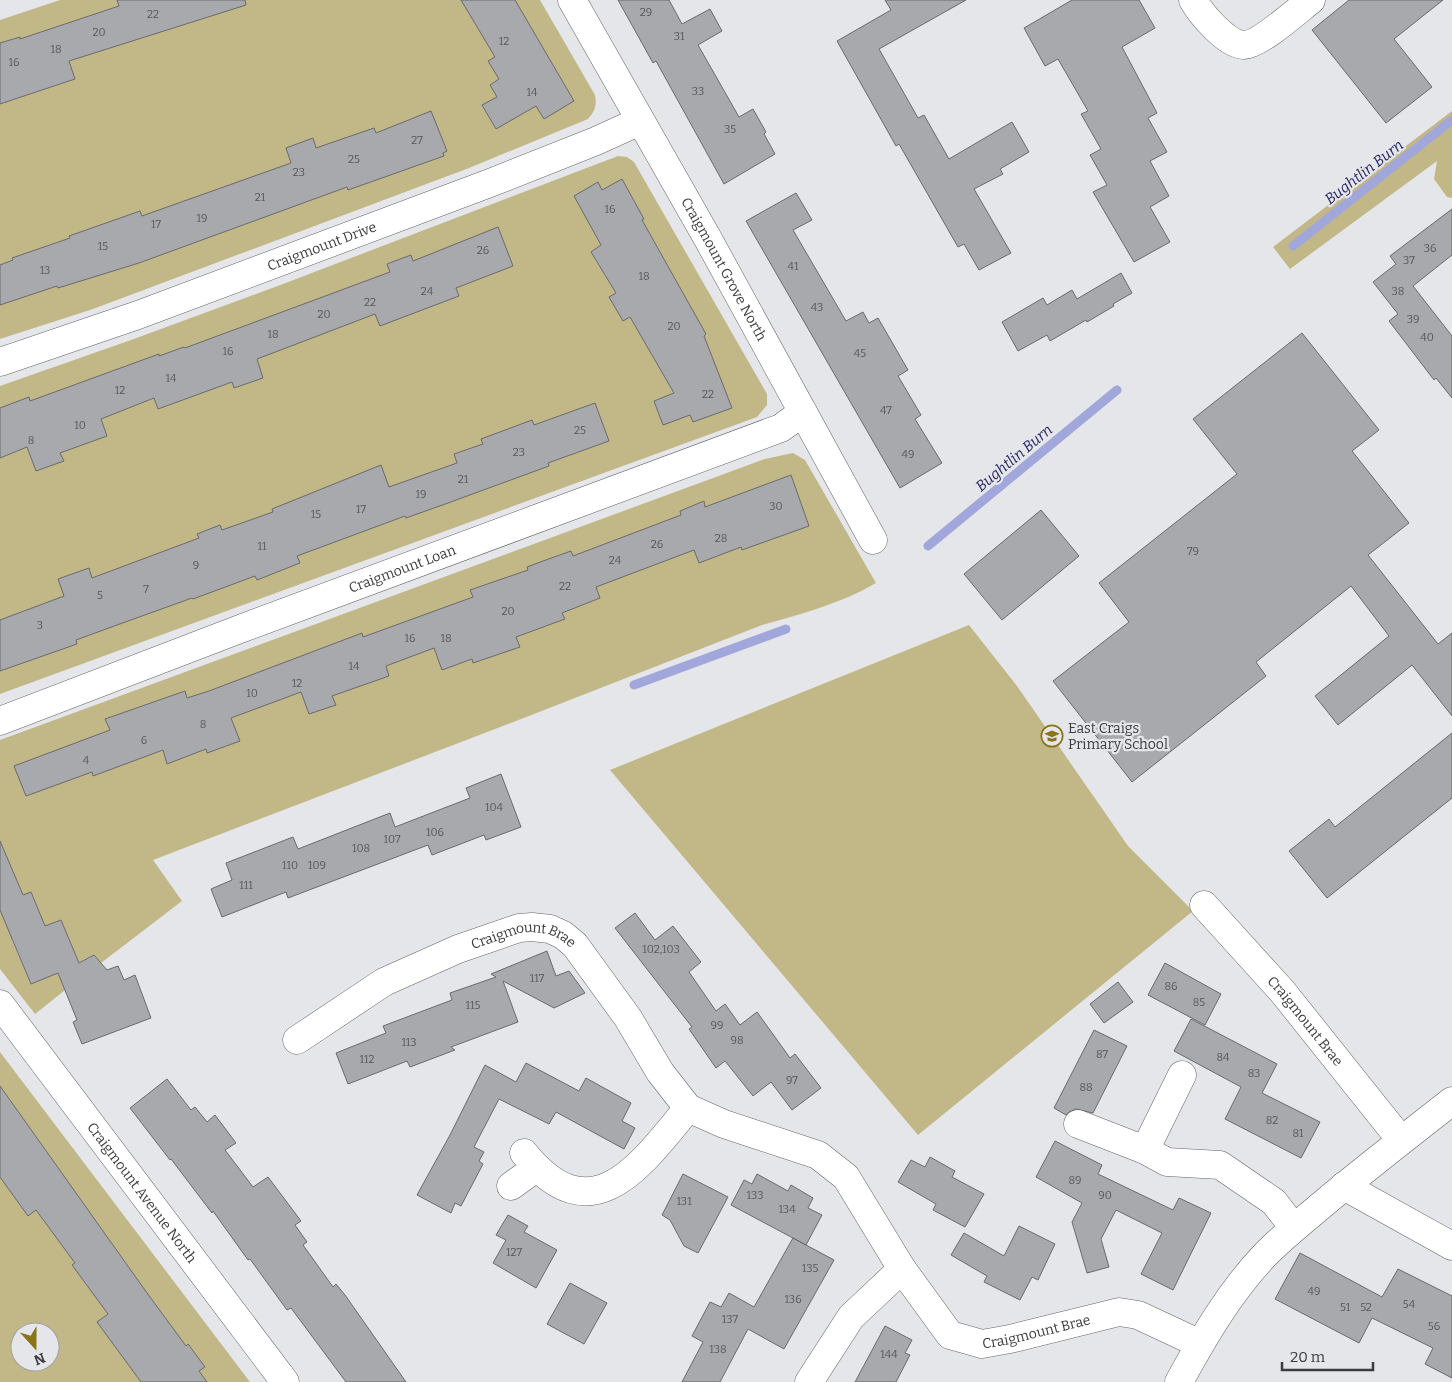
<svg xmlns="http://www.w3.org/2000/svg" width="1452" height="1382" font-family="Bitter,serif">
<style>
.green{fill:#c2b787;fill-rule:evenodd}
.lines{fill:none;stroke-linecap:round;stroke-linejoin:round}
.stream{stroke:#a1a7da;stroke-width:9}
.building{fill:#a8a9ac;stroke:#696a6d}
.minor-casing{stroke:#646468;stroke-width:29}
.minor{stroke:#fff;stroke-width:28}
.labels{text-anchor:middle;stroke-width:4.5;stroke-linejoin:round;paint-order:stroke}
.number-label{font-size:11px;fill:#575759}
.street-label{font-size:14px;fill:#3c3c3d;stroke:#e5e6ea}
.poi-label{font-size:14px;fill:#3c3c3d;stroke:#e5e6ea;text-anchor:start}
.water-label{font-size:15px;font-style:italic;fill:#282763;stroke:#e5e6ea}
</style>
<rect width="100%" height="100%" fill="#e5e6ea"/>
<path class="green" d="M 60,0 L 540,0 L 595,95 C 597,105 595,111 588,119 L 469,168 L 93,309 L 0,339 L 0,20 Z
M 1452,111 L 1452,198 L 1447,197 L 1434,179 L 1437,161 L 1290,269 L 1273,247 Z
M 618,156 L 627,157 L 634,162 L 767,394 L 767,405 L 757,417 L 0,694 L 0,386 L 131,340 L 283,284 Z
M 793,453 L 805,460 L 876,583 C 840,604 801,614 762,625 L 516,721 L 153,860 L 182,901 L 101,963 L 94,955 L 79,963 L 61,920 L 12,940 L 31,984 L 65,970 L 74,983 L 35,1014 L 0,969 L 0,740 L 765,459 Z
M 969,625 L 1017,686 L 1128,846 L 1193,911 L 918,1135 L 610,770 Z
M 0,1052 L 250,1382 L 0,1382 ZM 20,1332 L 50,1332 L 50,1362 L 20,1362 Z"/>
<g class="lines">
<path class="stream" d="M 1293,246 L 1452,120
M 928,546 L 1117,390
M 634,685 L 786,629"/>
</g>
<path class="building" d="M 117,0 L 245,0 L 246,5 L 69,61 L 75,79 L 0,104 L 0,43 L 20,37 L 20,39 L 119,6 Z
M 461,0 L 515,0 L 574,101 L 544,119 L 536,106 L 496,129 L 482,105 L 497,97 L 490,85 L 499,79 L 488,61 L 495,57 Z
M 618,0 L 669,0 L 682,24 L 710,9 L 722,31 L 698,45 L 739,117 L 753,109 L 766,132 L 764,134 L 775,154 L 724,184 L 656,61 L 653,63 Z
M 885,0 L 966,0 L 879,49 L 918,118 L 924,115 L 949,159 L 1012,122 L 1029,152 L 1000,169 L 1003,174 L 974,189 L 1011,253 L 979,270 L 964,244 L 958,247 L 899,144 L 896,146 L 837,41 L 891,10 Z
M 1072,0 L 1139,0 L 1155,28 L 1122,47 L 1157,113 L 1148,118 L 1167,152 L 1150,161 L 1169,196 L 1150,207 L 1170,242 L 1134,262 L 1093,192 L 1107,185 L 1090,155 L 1101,149 L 1081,114 L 1088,111 L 1058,59 L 1045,66 L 1024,28 Z
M 1349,0 L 1443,0 L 1394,39 L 1432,87 L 1386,123 L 1312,30 Z
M 431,111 L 447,151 L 443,153 L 444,156 L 348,190 L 347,187 L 139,263 L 58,288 L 57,286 L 0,305 L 0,265 L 13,260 L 12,258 L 70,238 L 69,236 L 140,211 L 142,216 L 291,163 L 286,148 L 313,138 L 316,148 L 374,128 L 376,133 Z
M 622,179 L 644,219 L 642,220 L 706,334 L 704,336 L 732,408 L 693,422 L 690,415 L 663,425 L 654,401 L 674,393 L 630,317 L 623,321 L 609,297 L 616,293 L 591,252 L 601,245 L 574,196 L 598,182 L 602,190 Z
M 796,193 L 812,220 L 793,230 L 846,321 L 863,312 L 869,323 L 878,318 L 908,370 L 898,376 L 921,415 L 915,419 L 942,463 L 900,488 L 746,221 Z
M 1452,209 L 1452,255 L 1413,286 L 1452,336 L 1452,398 L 1436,378 L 1434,380 L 1389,321 L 1398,314 L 1373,282 L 1396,264 L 1390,256 Z
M 498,227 L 513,266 L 456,288 L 459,296 L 380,326 L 375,314 L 257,359 L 263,378 L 234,388 L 232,382 L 158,409 L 154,398 L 101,419 L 107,436 L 60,453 L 64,461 L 36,471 L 27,447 L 0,458 L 0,408 L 29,397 L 30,401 L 159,354 L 159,356 L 184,347 L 185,348 L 390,272 L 387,264 L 411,255 L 413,261 Z
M 1121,273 L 1132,293 L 1113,304 L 1114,306 L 1087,322 L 1086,320 L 1050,341 L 1047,335 L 1018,351 L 1002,322 L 1043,298 L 1047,305 L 1072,290 L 1077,299 Z
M 1302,333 L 1379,430 L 1352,451 L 1409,523 L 1368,555 L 1438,644 L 1452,633 L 1452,716 L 1412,665 L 1338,725 L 1315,696 L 1389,636 L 1351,586 L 1256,662 L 1266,676 L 1132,782 L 1053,681 L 1129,622 L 1099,583 L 1237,474 L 1193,419 Z
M 595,403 L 609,441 L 548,463 L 549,466 L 448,503 L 406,518 L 405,516 L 297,556 L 300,563 L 257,580 L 255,576 L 193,599 L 192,598 L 117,625 L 76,640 L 77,644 L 0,671 L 0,620 L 64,596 L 58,579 L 89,568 L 92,578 L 199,538 L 197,534 L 220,525 L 222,530 L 273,512 L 272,509 L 381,465 L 389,487 L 457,463 L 454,454 L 483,444 L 481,439 L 532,420 L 534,425 Z
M 791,475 L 809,526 L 742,550 L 741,547 L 699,563 L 694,550 L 596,587 L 600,598 L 562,613 L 565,619 L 516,637 L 520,647 L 473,663 L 472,659 L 442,670 L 434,648 L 386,666 L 389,676 L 332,696 L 336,705 L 309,714 L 301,692 L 231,718 L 240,741 L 207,753 L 206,749 L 167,764 L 163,750 L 93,776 L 92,772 L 26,796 L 14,766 L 110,730 L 105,719 L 185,691 L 187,698 L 209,691 L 362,633 L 363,637 L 473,597 L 470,590 L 528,570 L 527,567 L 543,561 L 571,551 L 573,556 L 681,515 L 680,511 L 704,501 L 705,507 Z
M 1041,510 L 1079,556 L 1002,620 L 964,574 Z
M 1452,733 L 1452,798 L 1327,898 L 1289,851 L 1329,819 L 1335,827 Z
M 501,774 L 521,827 L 486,840 L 484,835 L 432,855 L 428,845 L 288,898 L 286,892 L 222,917 L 211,889 L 232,880 L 226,863 L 293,837 L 298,849 L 390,813 L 395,827 L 470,798 L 466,788 Z
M 0,841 L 23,895 L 31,892 L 45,926 L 61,920 L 79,963 L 94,955 L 107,970 L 118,966 L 124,980 L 135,975 L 151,1018 L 82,1044 L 73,1022 L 77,1020 L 58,973 L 31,984 L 0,910 Z
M 635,913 L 655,940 L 673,926 L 701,962 L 689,972 L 716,1011 L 725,1004 L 740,1025 L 757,1012 L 790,1058 L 795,1054 L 821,1088 L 792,1110 L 771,1082 L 753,1096 L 725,1061 L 716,1068 L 689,1029 L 692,1027 L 615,928 Z
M 547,951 L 556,976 L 569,971 L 585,993 L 554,1008 L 503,981 L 518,1022 L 451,1047 L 455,1050 L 410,1067 L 407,1061 L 348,1084 L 336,1053 L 386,1033 L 383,1026 L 452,1000 L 450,993 L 496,977 L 491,974 Z
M 1165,963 L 1221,994 L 1205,1025 L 1148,995 Z
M 1118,982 L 1133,1002 L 1104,1023 L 1090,1004 Z
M 1191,1019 L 1277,1064 L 1262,1093 L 1320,1122 L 1301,1158 L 1225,1119 L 1241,1087 L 1174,1051 Z
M 1094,1030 L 1127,1046 L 1093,1113 L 1076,1109 L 1069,1112 L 1066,1115 L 1054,1108 Z
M 526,1063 L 579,1091 L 586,1078 L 631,1103 L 622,1121 L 635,1128 L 624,1149 L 556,1112 L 549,1124 L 499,1099 L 474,1147 L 484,1152 L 479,1161 L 483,1164 L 461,1206 L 455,1203 L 451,1213 L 417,1195 L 450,1135 L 485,1065 L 516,1082 Z
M 167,1079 L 191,1110 L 195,1107 L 207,1122 L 215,1115 L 236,1143 L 225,1150 L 253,1187 L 268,1177 L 301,1221 L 295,1225 L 307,1242 L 303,1245 L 333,1287 L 336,1284 L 345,1295 L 406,1382 L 346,1382 L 291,1308 L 287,1310 L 250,1259 L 248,1260 L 213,1211 L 212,1213 L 171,1159 L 170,1160 L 130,1108 Z
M 0,1086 L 147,1293 L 186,1346 L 188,1344 L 205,1367 L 199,1371 L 207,1382 L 141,1382 L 97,1322 L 108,1314 L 72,1265 L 75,1263 L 36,1210 L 28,1216 L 0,1177 Z
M 1055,1141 L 1102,1165 L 1098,1174 L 1173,1210 L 1179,1198 L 1211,1213 L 1173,1290 L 1141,1274 L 1162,1233 L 1116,1210 L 1101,1239 L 1109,1267 L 1087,1273 L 1072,1222 L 1082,1203 L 1036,1177 Z
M 930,1157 L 955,1171 L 952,1177 L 984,1194 L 965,1227 L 933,1210 L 936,1204 L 898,1182 L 911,1160 L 925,1167 Z
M 683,1174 L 728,1197 L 698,1253 L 684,1246 L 670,1220 L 662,1215 Z
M 757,1174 L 788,1191 L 791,1185 L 813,1198 L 808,1208 L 822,1215 L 806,1245 L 731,1205 L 744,1180 L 752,1184 Z
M 508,1215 L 528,1226 L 524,1232 L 557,1250 L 536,1288 L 493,1263 L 506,1240 L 496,1235 Z
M 1019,1226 L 1055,1244 L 1038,1280 L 1032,1277 L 1020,1300 L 984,1282 L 987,1276 L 951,1255 L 964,1233 L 1004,1256 Z
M 793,1238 L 834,1260 L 784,1349 L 748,1329 L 720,1382 L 682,1382 L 703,1342 L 692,1336 L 710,1302 L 721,1307 L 729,1293 L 754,1307 Z
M 1300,1253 L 1382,1297 L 1398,1269 L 1452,1296 L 1452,1378 L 1425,1364 L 1433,1348 L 1372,1318 L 1359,1343 L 1275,1299 Z
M 570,1283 L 607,1303 L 584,1344 L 547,1324 Z
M 885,1326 L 912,1340 L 905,1353 L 910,1355 L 896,1382 L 855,1382 Z"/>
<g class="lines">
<g class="minor-casing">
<g id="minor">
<path id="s1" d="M 572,0 L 708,239 L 873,540"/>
<path d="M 1193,0 C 1201,14 1227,45 1244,45 C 1259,45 1298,10 1311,0"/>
<path id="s2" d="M 0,362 L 138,315 L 490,183 L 596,141 L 640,121"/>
<path id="s3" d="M 0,721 L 240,629 L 781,428 L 803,412"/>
<path id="s4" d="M 1204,905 L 1282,991 L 1401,1140"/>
<path id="s5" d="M 0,1004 L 285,1382"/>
<path id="s6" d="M 297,1040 L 384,982 L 458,949 L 519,928 L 532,927 L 550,929 L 563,935 L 575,945 L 628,1018 L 660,1072 L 688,1108 L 724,1124 L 818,1155 L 846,1177 L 902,1269 L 950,1335 L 982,1344 L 1010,1339 L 1119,1312 L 1138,1315 L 1200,1344"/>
<path d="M 1078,1124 L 1145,1150 L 1167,1162 L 1220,1165 L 1274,1202 L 1294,1228"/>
<path d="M 1145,1150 L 1182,1075"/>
<path d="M 524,1153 C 592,1237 641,1165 688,1108"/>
<path d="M 511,1186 L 536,1168"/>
<path d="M 1344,1186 L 1452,1246"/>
<path d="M 809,1382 L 851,1317 L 902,1269"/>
<path d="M 1179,1382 C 1203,1338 1229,1293 1264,1256 C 1284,1235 1308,1217 1330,1198 C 1370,1165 1411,1133 1452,1101"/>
</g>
</g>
<use href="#minor" class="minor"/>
</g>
<defs>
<g id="school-ring" transform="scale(1.125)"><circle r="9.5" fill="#e5e6ea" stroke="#887518" stroke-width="1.5"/><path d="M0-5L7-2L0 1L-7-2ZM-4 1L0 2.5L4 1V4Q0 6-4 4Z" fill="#887518"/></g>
</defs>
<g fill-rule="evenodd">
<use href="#school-ring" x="1052" y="736"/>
</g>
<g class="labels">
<g class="number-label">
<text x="646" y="16">29</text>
<text x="153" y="18">22</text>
<text x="99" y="36">20</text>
<text x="679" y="40">31</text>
<text x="504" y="45">12</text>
<text x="56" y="53">18</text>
<text x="14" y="66">16</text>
<text x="698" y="95">33</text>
<text x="532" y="96">14</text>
<text x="730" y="133">35</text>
<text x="417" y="144">27</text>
<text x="354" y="163">25</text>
<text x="299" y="176">23</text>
<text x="260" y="201">21</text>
<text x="610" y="213">16</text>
<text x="202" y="222">19</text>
<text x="156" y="228">17</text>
<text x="103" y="250">15</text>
<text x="1430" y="252">36</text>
<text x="483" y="254">26</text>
<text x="1409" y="264">37</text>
<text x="793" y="270">41</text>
<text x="45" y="274">13</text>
<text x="644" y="280">18</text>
<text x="427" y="295">24</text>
<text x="1398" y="295">38</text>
<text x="370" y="306">22</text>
<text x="817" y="311">43</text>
<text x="324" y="318">20</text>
<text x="1413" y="323">39</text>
<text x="674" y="330">20</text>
<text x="273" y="338">18</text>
<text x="1427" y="341">40</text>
<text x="228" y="355">16</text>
<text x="860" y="357">45</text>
<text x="171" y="382">14</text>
<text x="120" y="394">12</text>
<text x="708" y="398">22</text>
<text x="886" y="414">47</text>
<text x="80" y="429">10</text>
<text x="580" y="434">25</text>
<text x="31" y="444">8</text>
<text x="519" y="456">23</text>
<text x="908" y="458">49</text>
<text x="463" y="483">21</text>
<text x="421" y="498">19</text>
<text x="776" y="510">30</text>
<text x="361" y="513">17</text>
<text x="316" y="518">15</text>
<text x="721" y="542">28</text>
<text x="657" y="548">26</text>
<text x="262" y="550">11</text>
<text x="1193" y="555">79</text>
<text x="615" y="564">24</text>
<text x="196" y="569">9</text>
<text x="565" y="590">22</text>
<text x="146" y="593">7</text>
<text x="100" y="599">5</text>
<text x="508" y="615">20</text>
<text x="40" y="629">3</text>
<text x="410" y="642">16</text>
<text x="446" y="642">18</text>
<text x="354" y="670">14</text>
<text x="297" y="687">12</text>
<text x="252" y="697">10</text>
<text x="203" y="728">8</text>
<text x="144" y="744">6</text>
<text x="86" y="764">4</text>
<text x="494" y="811">104</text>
<text x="435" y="836">106</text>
<text x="392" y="843">107</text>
<text x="361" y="852">108</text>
<text x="290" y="869">110</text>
<text x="317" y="869">109</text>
<text x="246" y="889">111</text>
<text x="661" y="953">102,103</text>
<text x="537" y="982">117</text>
<text x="1171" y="990">86</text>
<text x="1199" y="1006">85</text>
<text x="473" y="1009">115</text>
<text x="717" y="1029">99</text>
<text x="737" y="1044">98</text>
<text x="409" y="1046">113</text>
<text x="1102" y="1058">87</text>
<text x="1223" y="1061">84</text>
<text x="367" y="1063">112</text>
<text x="1254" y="1077">83</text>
<text x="792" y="1084">97</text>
<text x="1086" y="1091">88</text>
<text x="1272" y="1124">82</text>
<text x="1298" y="1137">81</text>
<text x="1075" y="1184">89</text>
<text x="755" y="1199">133</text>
<text x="1105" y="1199">90</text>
<text x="684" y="1205">131</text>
<text x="787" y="1213">134</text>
<text x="514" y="1256">127</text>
<text x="810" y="1272">135</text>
<text x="1314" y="1295">49</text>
<text x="793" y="1303">136</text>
<text x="1409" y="1308">54</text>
<text x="1345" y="1311">51</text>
<text x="1366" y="1311">52</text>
<text x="730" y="1323">137</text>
<text x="1434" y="1330">56</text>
<text x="718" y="1353">138</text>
<text x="889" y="1358">144</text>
</g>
<g class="street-label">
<text dy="5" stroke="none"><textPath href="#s2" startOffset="342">Craigmount Drive</textPath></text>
<text dy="5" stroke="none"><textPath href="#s1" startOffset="309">Craigmount Grove North</textPath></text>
<text dy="5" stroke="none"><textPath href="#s3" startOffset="430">Craigmount Loan</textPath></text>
<text dy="5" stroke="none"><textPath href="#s6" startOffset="255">Craigmount Brae</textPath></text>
<text dy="5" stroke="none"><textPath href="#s4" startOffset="154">Craigmount Brae</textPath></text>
<text dy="5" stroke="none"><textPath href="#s5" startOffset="236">Craigmount Avenue North</textPath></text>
<text dy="5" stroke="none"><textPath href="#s6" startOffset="962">Craigmount Brae</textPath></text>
</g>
<g class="poi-label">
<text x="1068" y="733">East Craigs<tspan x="1068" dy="16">Primary School</tspan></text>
</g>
<g class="water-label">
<text transform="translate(1364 172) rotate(-38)" y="5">Bughtlin Burn</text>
<text transform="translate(1014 458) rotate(-40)" y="5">Bughtlin Burn</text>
</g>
</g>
<g transform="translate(35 1347) rotate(159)"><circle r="24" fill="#e5e6ea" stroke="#a1a2a5"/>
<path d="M0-4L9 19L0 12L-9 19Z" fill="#887518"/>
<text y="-8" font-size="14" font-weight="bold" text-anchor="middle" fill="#3c3c3d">N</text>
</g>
<path d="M1282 1362v8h91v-8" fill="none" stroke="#3c3c3d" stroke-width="2.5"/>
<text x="1290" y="1362" font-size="15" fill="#3c3c3d" stroke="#e5e6ea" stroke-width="4" paint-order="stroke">20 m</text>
</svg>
